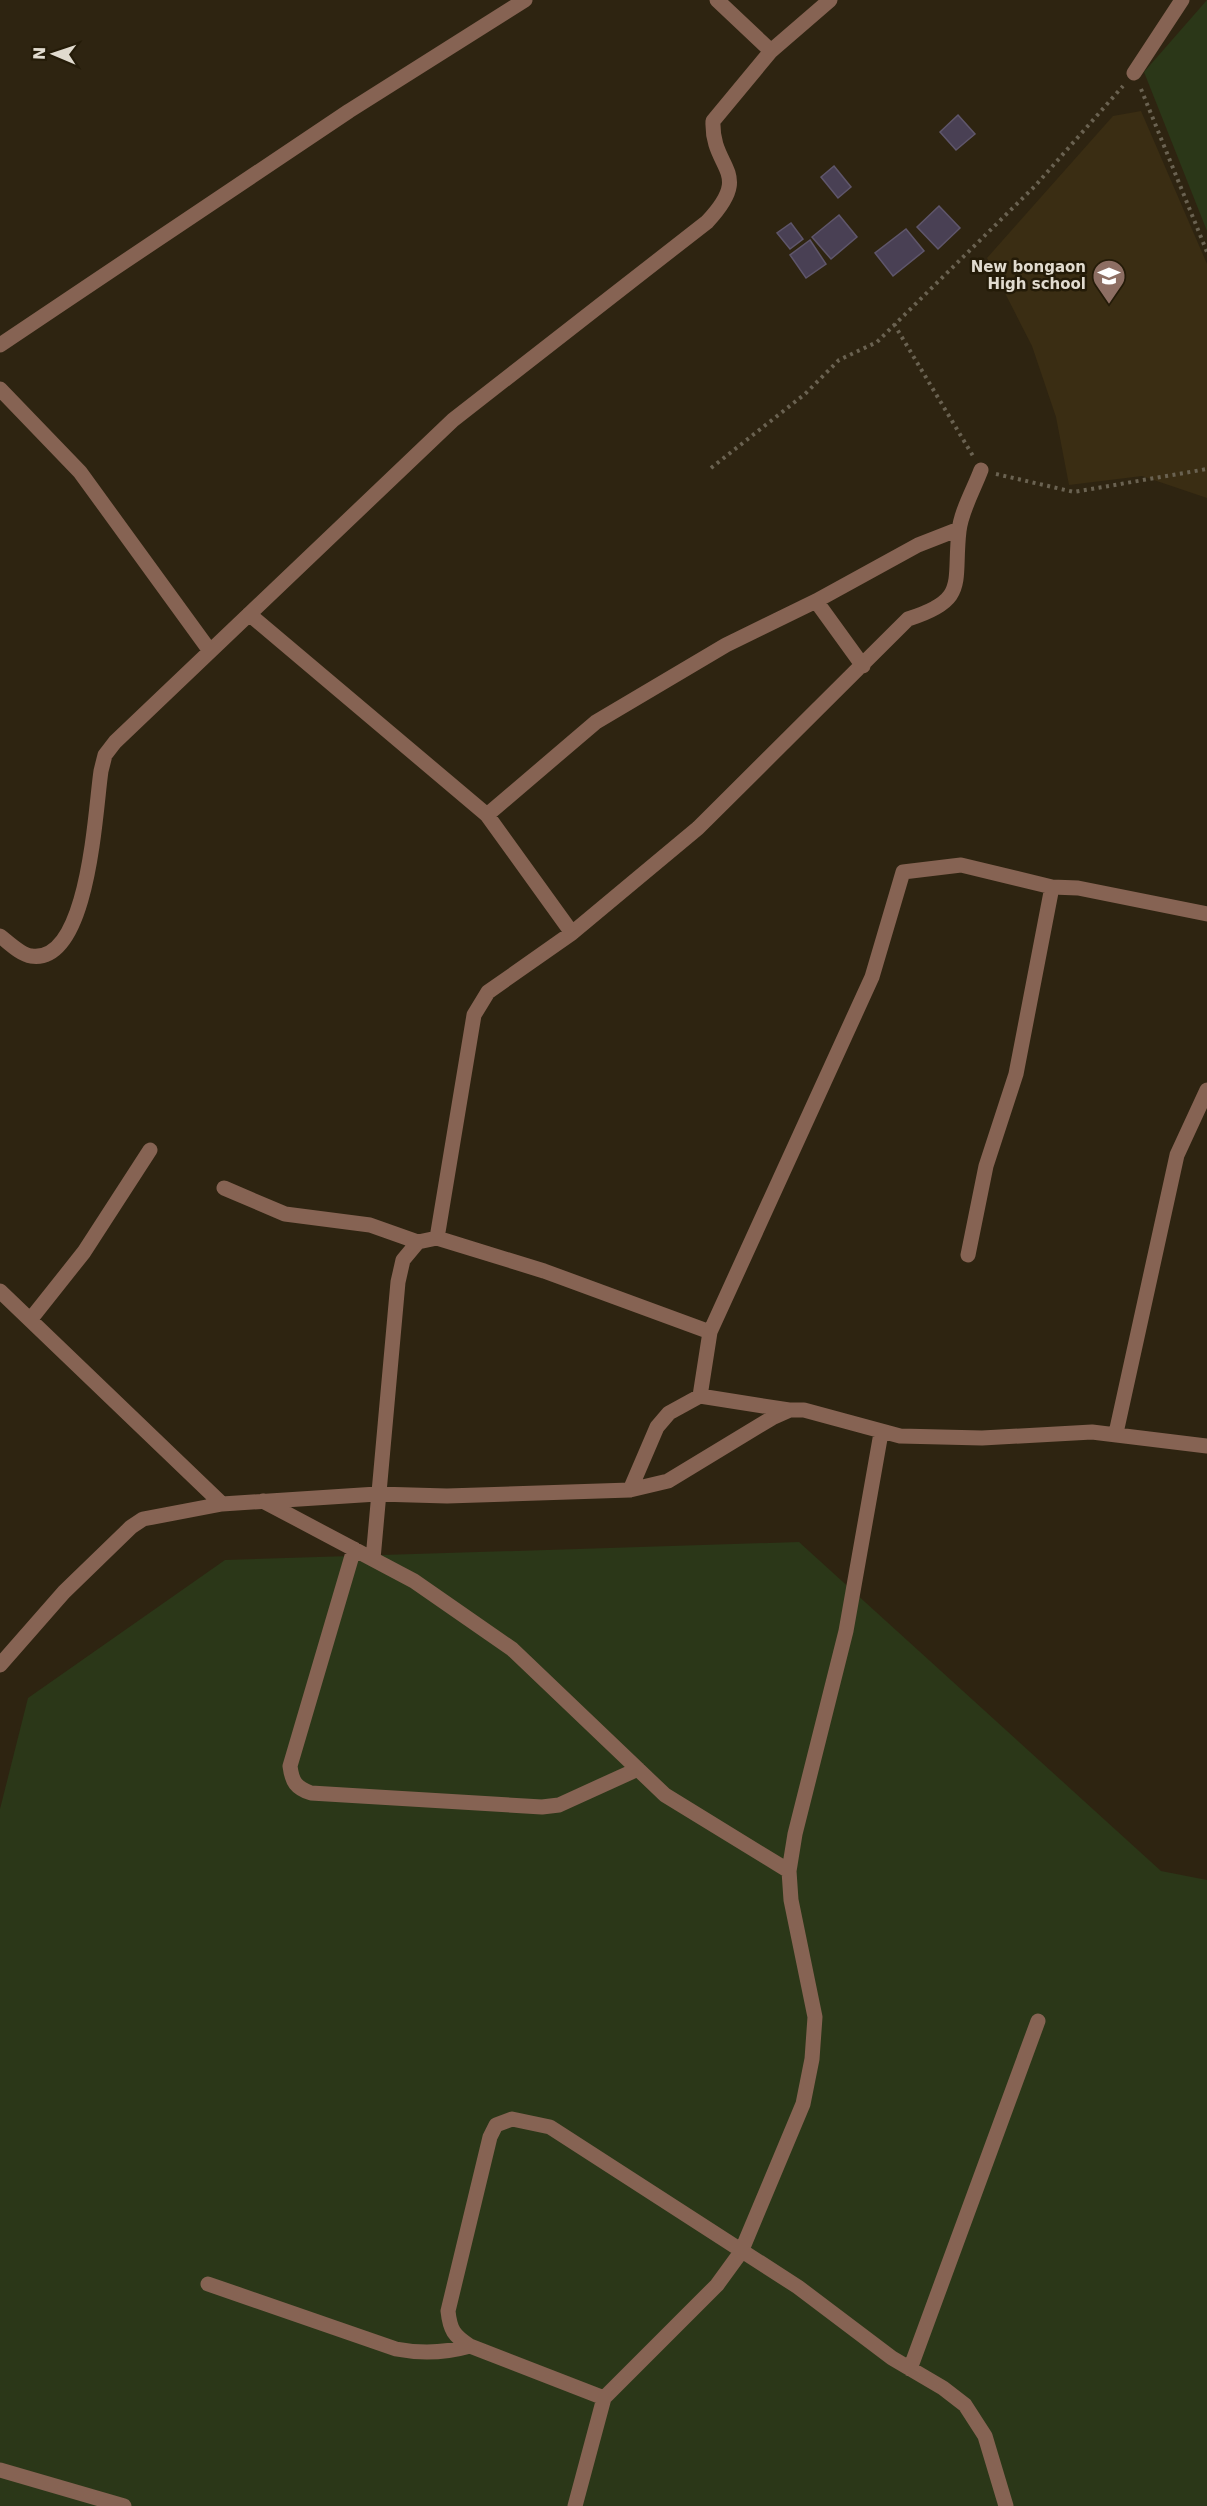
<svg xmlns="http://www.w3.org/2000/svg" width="1207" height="2506" font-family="'DejaVu Sans',sans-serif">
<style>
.built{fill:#3a2d13}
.green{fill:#2b3718}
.building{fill:#494054;stroke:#5f566b;stroke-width:1.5}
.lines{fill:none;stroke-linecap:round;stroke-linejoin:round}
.path{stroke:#6a6251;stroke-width:4;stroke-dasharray:3 4.5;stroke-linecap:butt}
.minor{stroke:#866353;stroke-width:15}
.labels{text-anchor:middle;stroke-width:5;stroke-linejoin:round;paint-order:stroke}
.poi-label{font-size:15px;font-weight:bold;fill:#e1dbcf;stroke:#241b08;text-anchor:end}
</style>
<rect width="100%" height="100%" fill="#2e2411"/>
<path class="built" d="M 1141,111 L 1207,264 L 1207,498 L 1142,476 L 1069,485 L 1056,417 L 1032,346 L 987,258 L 1113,116 Z"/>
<path class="green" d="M 1207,0 L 1207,231 L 1144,72 Z
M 799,1542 L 1161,1871 L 1207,1880 L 1207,2506 L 0,2506 L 0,1809 L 28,1698 L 225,1560 Z"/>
<path class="building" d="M 958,115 L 975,134 L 956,150 L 940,132 Z
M 834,166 L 851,187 L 838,198 L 821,177 Z
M 939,206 L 960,228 L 938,249 L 917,227 Z
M 839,215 L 857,237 L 831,259 L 812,237 Z
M 791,223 L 803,239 L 790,249 L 777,233 Z
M 906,229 L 924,251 L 893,276 L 875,253 Z
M 810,240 L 826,264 L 806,278 L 790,255 Z"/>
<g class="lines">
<path class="path" d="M 1141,89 L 1207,252
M 894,324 L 973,456
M 711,468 L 805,394 L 839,360 L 877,342 L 1035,186 L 1123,86
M 996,474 L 1074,492 L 1207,469"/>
<path class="minor" d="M 717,0 L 771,51
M 1134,73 L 1182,0
M 0,345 L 349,111 L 525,0
M 0,389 L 80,472 L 210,651
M 816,601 L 863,666
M 249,614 L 487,815 L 572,933
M 487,815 L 596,722 L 726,645 L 816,601 L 918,545 L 959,529
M 0,936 C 8,942 21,955 31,956 C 89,965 95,811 101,771 L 105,755 L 115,742 L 453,420 L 707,222 C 755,171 711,170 713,121 L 771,51 L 830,0
M 224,1188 L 285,1214 L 370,1225 L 418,1242
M 437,1238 L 544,1271 L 710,1332
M 968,1255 L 986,1166 L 1016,1074 L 1052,887
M 0,1291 L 222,1504
M 30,1320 L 84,1252 L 150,1150
M 700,1396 L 710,1332 L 872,977 L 903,872 L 961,865 L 1052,887 L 1078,888 L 1207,914
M 1116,1433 L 1177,1155 L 1207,1090
M 630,1490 L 657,1427 L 669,1413 L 700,1396 L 789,1410
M 263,1501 L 414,1581 L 512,1649 L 665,1795 L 789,1871
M 354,1549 L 290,1766 C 292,1782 296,1788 311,1793 L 542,1807 L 559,1805 L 638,1769
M 373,1559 L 398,1282 L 403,1260 L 418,1242 L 437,1238 L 474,1015 L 488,992 L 572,933 L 698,828 L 908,619 C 969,600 953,583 959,531 C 961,511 974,489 981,470
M 0,1665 L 64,1592 L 131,1527 L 143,1519 L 222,1504 L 377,1494 L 447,1496 L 630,1490 L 668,1481 L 772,1418 L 790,1410 L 804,1410 L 900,1436 L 982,1438 L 1092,1432 L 1207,1446
M 208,2284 L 396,2349 C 422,2354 445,2353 470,2346
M 910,2369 L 1038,2021
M 604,2398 L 470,2346 C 454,2336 450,2330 448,2311 L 490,2137 L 496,2125 L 512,2119 L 550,2127 L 798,2287 L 892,2358 L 943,2388 L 965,2405 L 985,2436 L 1006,2506
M 0,2470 L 124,2506
M 575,2506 L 604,2398 L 717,2285 L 741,2252 L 803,2104 L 812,2059 L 815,2017 L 791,1900 L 789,1871 L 795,1834 L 846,1631 L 881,1433"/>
</g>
<defs>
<g id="school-pin" transform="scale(1.725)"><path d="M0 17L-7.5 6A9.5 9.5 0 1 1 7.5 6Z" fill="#8d6e63" stroke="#241b08"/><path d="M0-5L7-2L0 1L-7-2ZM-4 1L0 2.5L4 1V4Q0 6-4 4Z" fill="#fff"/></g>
</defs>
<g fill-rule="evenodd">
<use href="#school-pin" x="1109" y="276"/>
</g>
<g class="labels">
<g class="poi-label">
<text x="1086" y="272">New bongaon<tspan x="1086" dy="17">High school</tspan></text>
</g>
</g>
<g transform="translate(54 54) rotate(272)" stroke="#241b08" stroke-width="4.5" paint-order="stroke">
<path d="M0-4.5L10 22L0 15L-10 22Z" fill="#e1dbcf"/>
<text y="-9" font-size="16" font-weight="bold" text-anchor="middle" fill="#e1dbcf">N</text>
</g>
</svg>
